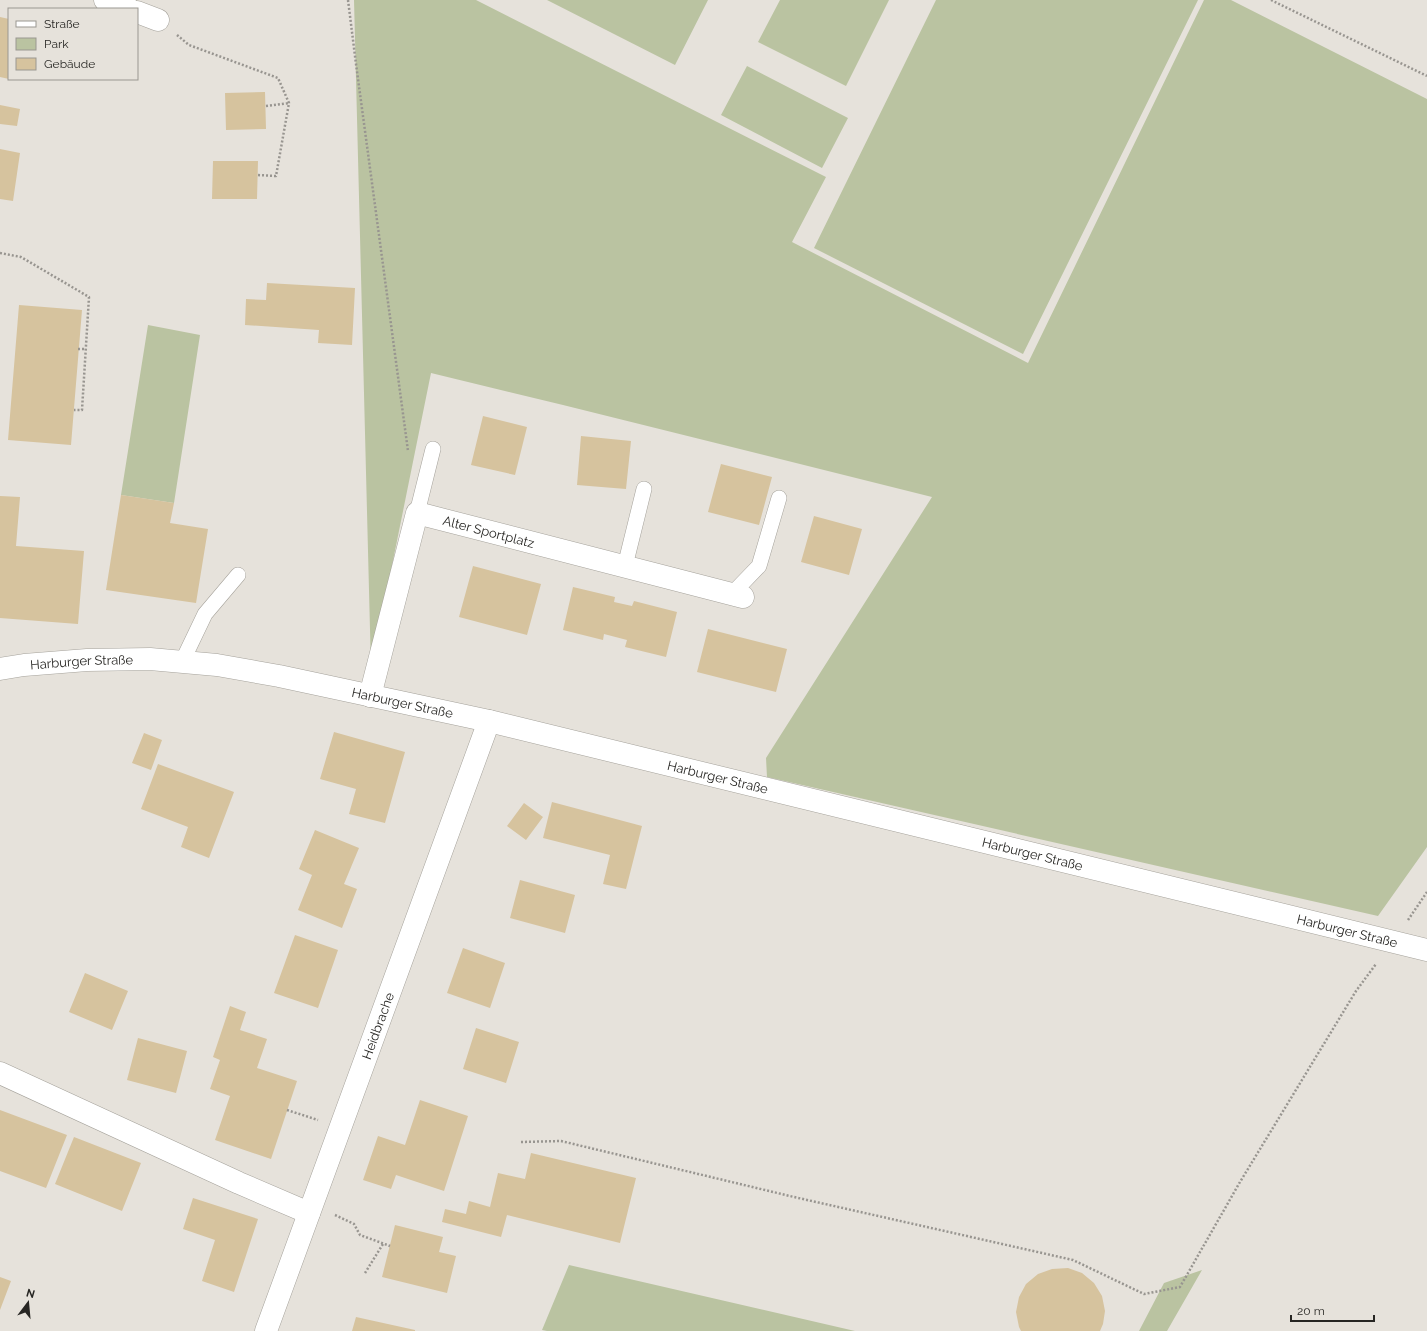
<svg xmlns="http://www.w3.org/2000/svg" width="1427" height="1331" font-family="Raleway,sans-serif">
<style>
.green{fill:#bac3a1}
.building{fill:#d6c39e}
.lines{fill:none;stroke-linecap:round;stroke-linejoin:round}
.lane-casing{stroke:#a5a29b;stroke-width:16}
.street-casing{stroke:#a5a29b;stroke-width:23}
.secondary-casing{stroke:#a5a29b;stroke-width:23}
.path{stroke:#989590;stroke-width:2.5;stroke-dasharray:2 2;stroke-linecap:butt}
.lane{stroke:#fff;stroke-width:15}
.street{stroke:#fff;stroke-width:22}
.secondary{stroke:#fff;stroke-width:22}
.labels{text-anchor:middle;stroke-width:4;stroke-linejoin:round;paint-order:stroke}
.street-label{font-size:13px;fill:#272623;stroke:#e6e2db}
</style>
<rect width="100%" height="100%" fill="#e6e2db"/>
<path class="green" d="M 354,0 L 476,0 L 826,177 L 792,242 L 1028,363 L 1204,0 L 1231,0 L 1427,99 L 1427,847 L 1378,916 L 767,777 L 766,758 L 932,497 L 563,405 L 431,373 L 371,669 Z
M 547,0 L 708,0 L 675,65 Z
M 780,0 L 889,0 L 846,86 L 758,42 Z
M 936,0 L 1198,0 L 1023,354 L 814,248 Z
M 747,66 L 848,118 L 822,168 L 721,115 Z
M 148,325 L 200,335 L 174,503 L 121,495 Z
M 569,1265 L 855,1331 L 547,1331 L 542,1330 Z
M 1202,1270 L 1167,1331 L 1139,1331 L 1164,1283 Z"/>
<path class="building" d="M 0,17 L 9,19 L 9,79 L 0,77 Z
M 265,92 L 266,129 L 226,130 L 225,93 Z
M 0,105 L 20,109 L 17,126 L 0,124 Z
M 0,149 L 20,153 L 13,201 L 0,199 Z
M 213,161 L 258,161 L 257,199 L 212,199 Z
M 267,283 L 355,288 L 352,345 L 318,343 L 319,330 L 245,325 L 246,299 L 266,300 Z
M 19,305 L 82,310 L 71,445 L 8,440 Z
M 483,416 L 527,427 L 515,475 L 471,465 Z
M 581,436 L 631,441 L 626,489 L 577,485 Z
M 721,464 L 772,477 L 759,525 L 708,512 Z
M 121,495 L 174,503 L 170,523 L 208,529 L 196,603 L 106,590 Z
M 0,496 L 20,497 L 16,546 L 84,551 L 78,624 L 0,618 Z
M 814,516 L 862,529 L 849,575 L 801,562 Z
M 473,566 L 541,584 L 527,635 L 459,617 Z
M 573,587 L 615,597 L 614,602 L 632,606 L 634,601 L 677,612 L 666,657 L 625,647 L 627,640 L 604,634 L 603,640 L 563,630 Z
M 708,629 L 787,649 L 776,692 L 697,672 Z
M 334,732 L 405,752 L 385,823 L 349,814 L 356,789 L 320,779 Z
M 144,733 L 162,740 L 151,770 L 132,763 Z
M 158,764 L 234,792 L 209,858 L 181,847 L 188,827 L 141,809 Z
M 552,802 L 642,826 L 626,889 L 603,884 L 610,855 L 543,838 Z
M 524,803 L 543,817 L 526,840 L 507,826 Z
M 315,830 L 359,848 L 344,884 L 357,889 L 342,928 L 298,910 L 312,875 L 299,869 Z
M 520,880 L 575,895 L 565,933 L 510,918 Z
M 295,935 L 338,950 L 318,1008 L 274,993 Z
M 463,948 L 505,963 L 490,1008 L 447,993 Z
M 85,973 L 128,991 L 112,1030 L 69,1012 Z
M 230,1006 L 246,1012 L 240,1030 L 267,1039 L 257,1068 L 297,1081 L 271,1159 L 215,1140 L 230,1096 L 210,1089 L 220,1060 L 213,1057 Z
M 476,1028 L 519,1042 L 506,1083 L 463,1069 Z
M 138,1038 L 187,1051 L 176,1093 L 127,1080 Z
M 420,1100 L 468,1116 L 444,1191 L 396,1175 L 391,1189 L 363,1180 L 378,1136 L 405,1145 Z
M 0,1110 L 67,1135 L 46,1188 L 0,1171 Z
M 74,1137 L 141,1163 L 122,1211 L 55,1184 Z
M 531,1153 L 636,1178 L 620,1243 L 507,1215 L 501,1237 L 442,1222 L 445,1209 L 466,1214 L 469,1201 L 490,1207 L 498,1173 L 525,1179 Z
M 193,1198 L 258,1219 L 234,1292 L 202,1281 L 215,1240 L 183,1229 Z
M 395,1225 L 443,1237 L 439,1252 L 456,1256 L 447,1293 L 382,1277 Z
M 1068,1268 L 1082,1273 L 1094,1283 L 1102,1296 L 1105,1311 L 1103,1324 L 1100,1331 L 1021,1331 L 1019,1327 L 1016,1312 L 1019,1297 L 1026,1284 L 1038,1274 L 1052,1269 Z
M 0,1277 L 11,1281 L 0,1310 Z
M 356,1317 L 415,1330 L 415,1331 L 352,1331 Z"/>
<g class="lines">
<g class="lane-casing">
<path id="lane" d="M 417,513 L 433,449
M 625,566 L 644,489
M 732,594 L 759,566 L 779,498
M 182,662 L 205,614 L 238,575"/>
</g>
<g class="street-casing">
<g id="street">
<path d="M 105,0 L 129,9"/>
<path d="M 137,12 L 158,20"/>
<path id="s1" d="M 370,696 L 417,513 L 743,597"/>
<path d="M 0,1073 L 239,1183 L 309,1213"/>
<path id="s2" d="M 266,1331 L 489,721"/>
</g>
</g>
<g class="secondary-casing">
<g id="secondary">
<path id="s3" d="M 0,669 L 24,665 L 87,660 L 150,659 L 217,665 L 279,676 L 489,721 L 1427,950"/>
</g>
</g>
<path class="path" d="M 348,0 L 356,64 L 408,451
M 1271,0 L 1427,76
M 177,35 L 189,45 L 278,78 L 289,103 L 276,176 L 257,175
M 266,106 L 289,103
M 0,253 L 21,257 L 89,297 L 82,410 L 74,410
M 78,349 L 86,349
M 1408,920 L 1427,892
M 287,1110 L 318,1120
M 521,1142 L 561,1141 L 794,1197 L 1073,1260 L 1144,1294 L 1180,1287 L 1240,1182 L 1356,991 L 1376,964
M 335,1215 L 354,1224 L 360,1235 L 390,1246
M 365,1273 L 383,1244"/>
<use href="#lane" class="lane"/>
<use href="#street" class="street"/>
<use href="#secondary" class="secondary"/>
</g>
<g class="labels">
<g class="street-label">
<text dy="5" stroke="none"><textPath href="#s1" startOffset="263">Alter Sportplatz</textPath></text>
<text dy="5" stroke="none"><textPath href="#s3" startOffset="82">Harburger Straße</textPath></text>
<text dy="5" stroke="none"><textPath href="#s3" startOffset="407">Harburger Straße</textPath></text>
<text dy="5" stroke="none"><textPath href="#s3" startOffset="731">Harburger Straße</textPath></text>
<text dy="5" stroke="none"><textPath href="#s3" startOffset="1055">Harburger Straße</textPath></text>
<text dy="5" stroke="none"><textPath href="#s3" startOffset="1379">Harburger Straße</textPath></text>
<text dy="5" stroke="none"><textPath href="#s2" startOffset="325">Heidbrache</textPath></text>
</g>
</g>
<rect x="8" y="8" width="130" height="72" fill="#e6e2db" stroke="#9a9791"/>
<rect x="16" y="21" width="20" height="6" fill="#ffffff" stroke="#9a9791"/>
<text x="44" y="28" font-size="12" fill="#272623">Straße</text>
<rect x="16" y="38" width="20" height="12" fill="#bac3a1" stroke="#9a9791"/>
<text x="44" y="48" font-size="12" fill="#272623">Park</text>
<rect x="16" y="58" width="20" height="12" fill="#d6c39e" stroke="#9a9791"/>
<text x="44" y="68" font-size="12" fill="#272623">Gebäude</text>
<g transform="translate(28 1303) rotate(16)" stroke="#e6e2db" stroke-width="3" paint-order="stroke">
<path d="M0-3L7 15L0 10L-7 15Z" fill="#272623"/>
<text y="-6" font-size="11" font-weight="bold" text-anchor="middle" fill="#272623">N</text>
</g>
<path d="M1291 1315v6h83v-6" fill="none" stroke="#272623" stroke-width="2"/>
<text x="1297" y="1315" font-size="12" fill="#272623" stroke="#e6e2db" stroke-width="3" paint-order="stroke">20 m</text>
</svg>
